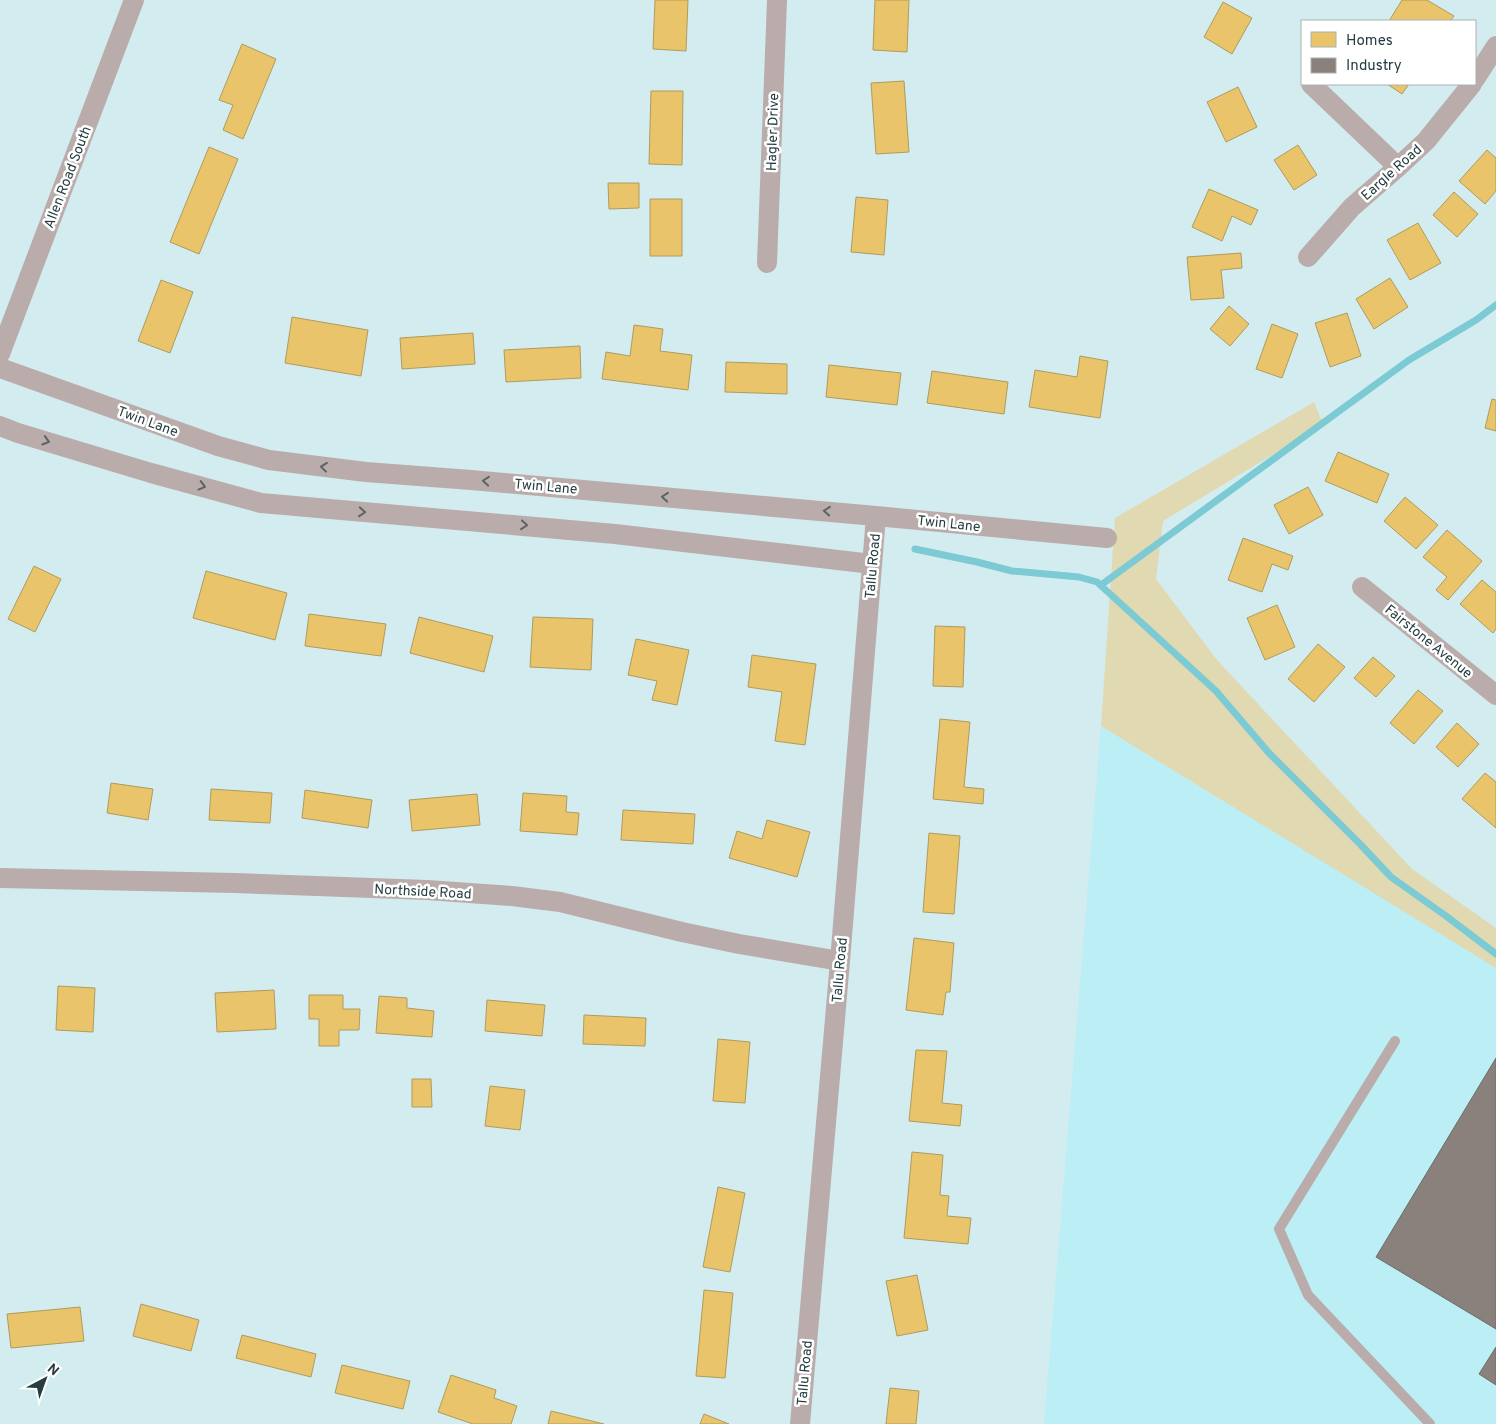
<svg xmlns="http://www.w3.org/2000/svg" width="1496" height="1424" font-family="Overpass,sans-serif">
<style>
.built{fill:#bceef5}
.green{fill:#e0d9b2}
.homes{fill:#e9c46a;stroke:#ae9c5e}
.industry{fill:#8a817c;stroke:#6c6d6a}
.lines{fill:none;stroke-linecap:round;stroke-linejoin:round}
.stream{stroke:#7bcad4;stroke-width:7}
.lane{stroke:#baacab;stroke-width:10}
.street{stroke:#baacab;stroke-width:20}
.oneway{stroke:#596466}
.labels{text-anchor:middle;stroke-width:5;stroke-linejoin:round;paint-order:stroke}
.street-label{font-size:14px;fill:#253e41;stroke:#fff}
</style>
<rect width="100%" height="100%" fill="#d3ecef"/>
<path class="built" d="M 1101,726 L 1496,967 L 1496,1424 L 1044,1424 Z"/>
<path class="green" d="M 1314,402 L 1323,424 L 1163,521 L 1156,579 L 1217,660 L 1412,869 L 1496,928 L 1496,968 L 1101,726 L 1115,518 Z"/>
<path class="homes" d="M 655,0 L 688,0 L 686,51 L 653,49 Z
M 875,0 L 909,0 L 907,52 L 873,50 Z
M 1402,0 L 1427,0 L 1454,16 L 1450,21 L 1432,21 L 1429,20 L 1428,21 L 1389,21 Z
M 1223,2 L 1252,18 L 1232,54 L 1204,37 Z
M 242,44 L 276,59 L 243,139 L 223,130 L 233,105 L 219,100 Z
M 904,81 L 909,152 L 876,154 L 871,83 Z
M 1387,84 L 1409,84 L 1402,94 Z
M 1238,87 L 1257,127 L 1226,142 L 1207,102 Z
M 651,91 L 683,91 L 682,165 L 649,164 Z
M 1298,145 L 1317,175 L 1294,190 L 1274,160 Z
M 209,147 L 238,159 L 199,254 L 170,242 Z
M 1487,150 L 1496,158 L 1496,191 L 1485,204 L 1459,181 Z
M 608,183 L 639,183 L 639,208 L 609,209 Z
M 1209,189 L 1258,210 L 1251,225 L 1232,216 L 1222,241 L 1192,227 Z
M 1454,192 L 1478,214 L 1457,237 L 1433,215 Z
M 856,197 L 888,200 L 884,255 L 851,252 Z
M 650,199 L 682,199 L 682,256 L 650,256 Z
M 1418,223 L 1441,263 L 1410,280 L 1387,240 Z
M 1241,253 L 1242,268 L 1221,270 L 1224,298 L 1191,300 L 1187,257 Z
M 1390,278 L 1408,307 L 1374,329 L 1356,299 Z
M 161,280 L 193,292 L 170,353 L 138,341 Z
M 1229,306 L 1249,324 L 1230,346 L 1210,329 Z
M 1347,313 L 1361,356 L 1330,367 L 1315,323 Z
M 292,317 L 368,330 L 361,376 L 285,363 Z
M 1272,324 L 1298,334 L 1282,378 L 1256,369 Z
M 634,325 L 663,329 L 660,351 L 692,355 L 688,390 L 602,379 L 606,352 L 630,356 Z
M 473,333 L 475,364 L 402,369 L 400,338 Z
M 580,346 L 581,378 L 506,382 L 504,350 Z
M 1080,356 L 1108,361 L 1100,418 L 1029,407 L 1035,370 L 1077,377 Z
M 726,362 L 787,364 L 787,394 L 725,392 Z
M 829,365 L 901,373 L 897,405 L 826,397 Z
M 932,371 L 1008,382 L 1004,414 L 927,403 Z
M 1492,399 L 1496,400 L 1496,431 L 1485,428 Z
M 1338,452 L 1389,474 L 1377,503 L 1325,481 Z
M 1308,487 L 1323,515 L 1289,534 L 1274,505 Z
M 1405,497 L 1438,525 L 1416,549 L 1384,521 Z
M 1447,530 L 1482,561 L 1448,600 L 1436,590 L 1447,577 L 1423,557 Z
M 1243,538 L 1293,556 L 1288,570 L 1272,564 L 1262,592 L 1228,580 Z
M 34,566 L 61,579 L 35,632 L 8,619 Z
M 206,571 L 287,593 L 275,640 L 193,618 Z
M 1482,580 L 1496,592 L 1496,629 L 1493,633 L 1460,604 Z
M 1277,605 L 1295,647 L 1265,660 L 1247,618 Z
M 309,614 L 386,624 L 381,656 L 305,646 Z
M 419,617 L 493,636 L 484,672 L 410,653 Z
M 533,617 L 593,619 L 591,670 L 530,667 Z
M 935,626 L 965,627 L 963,687 L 933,686 Z
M 636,639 L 689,650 L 677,705 L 652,700 L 657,681 L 628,675 Z
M 1318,644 L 1345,667 L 1314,702 L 1288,679 Z
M 752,655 L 816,664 L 805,745 L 775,741 L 782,692 L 748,687 Z
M 1373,657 L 1395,676 L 1376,697 L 1354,678 Z
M 1418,690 L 1443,711 L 1414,744 L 1390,723 Z
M 940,719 L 970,722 L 964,787 L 984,789 L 983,804 L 933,799 Z
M 1457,723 L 1479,744 L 1458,767 L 1436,747 Z
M 1485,773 L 1496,782 L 1496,828 L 1462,799 Z
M 111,783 L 153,789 L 148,820 L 107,813 Z
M 211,789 L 272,793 L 270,823 L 209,820 Z
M 305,790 L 372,800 L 368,828 L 302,818 Z
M 523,793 L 567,796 L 566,812 L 579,813 L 577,835 L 520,831 Z
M 477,794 L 480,825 L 412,831 L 409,800 Z
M 623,810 L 695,814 L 693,844 L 621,840 Z
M 767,820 L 810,832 L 797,877 L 729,858 L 737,831 L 762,839 Z
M 929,833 L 960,836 L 954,914 L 923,912 Z
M 914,938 L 954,943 L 950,992 L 946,992 L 943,1015 L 906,1010 Z
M 58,986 L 95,988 L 93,1032 L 56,1030 Z
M 274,990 L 276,1029 L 217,1032 L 215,993 Z
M 309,995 L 343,995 L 343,1009 L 360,1009 L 359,1030 L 339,1030 L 339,1046 L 319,1046 L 319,1019 L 309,1019 Z
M 379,996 L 407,998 L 407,1008 L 434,1011 L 432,1037 L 376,1033 Z
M 487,1000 L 545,1005 L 542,1036 L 485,1031 Z
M 584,1015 L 646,1018 L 645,1046 L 583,1044 Z
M 718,1039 L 750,1042 L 745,1103 L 713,1101 Z
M 916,1050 L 947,1051 L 942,1103 L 962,1105 L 960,1126 L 909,1121 Z
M 412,1079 L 431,1079 L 432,1107 L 412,1107 Z
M 490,1086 L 525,1090 L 520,1130 L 485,1126 Z
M 912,1152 L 943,1155 L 940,1195 L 949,1196 L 947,1216 L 971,1218 L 968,1244 L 904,1238 Z
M 718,1187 L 745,1193 L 730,1272 L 703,1267 Z
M 917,1275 L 928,1330 L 897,1336 L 886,1281 Z
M 704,1290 L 733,1293 L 725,1378 L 696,1376 Z
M 141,1304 L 199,1320 L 191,1351 L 133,1336 Z
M 80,1307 L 84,1341 L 11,1348 L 7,1314 Z
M 242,1335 L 316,1354 L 311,1377 L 236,1358 Z
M 342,1365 L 410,1381 L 403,1409 L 335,1393 Z
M 451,1375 L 496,1390 L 494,1398 L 517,1406 L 511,1424 L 473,1424 L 438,1412 Z
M 890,1388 L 919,1391 L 916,1424 L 886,1424 Z
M 551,1411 L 604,1424 L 548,1424 Z
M 704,1414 L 729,1424 L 700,1424 Z"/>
<path class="industry" d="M 1496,1058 L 1496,1329 L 1376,1257 Z
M 1496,1347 L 1496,1385 L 1479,1374 Z"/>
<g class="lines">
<path class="stream" d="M 915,549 L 977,562 L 1012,571 L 1079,577 L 1097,582 L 1216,691 L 1269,753 L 1360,844 L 1391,877 L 1446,916 L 1496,954
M 1101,585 L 1409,360 L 1476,320 L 1496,305"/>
<path class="lane" d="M 1395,1041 L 1279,1229 L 1308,1295 L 1430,1424"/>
<path class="street" d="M 1475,79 L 1496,46
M 1311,84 L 1398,167
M 1308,257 L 1352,207 L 1398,167 L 1426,141 L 1472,84
M 767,263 L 777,0
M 0,354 L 134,0
M 0,368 L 218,446 L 269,460 L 366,472 L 471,480 L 876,516 L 1107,538
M 0,426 L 18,433 L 151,473 L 261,503 L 615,534 L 872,564
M 1362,587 L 1496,695
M 0,878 L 235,883 L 427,890 L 512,896 L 560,902 L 682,932 L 739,944 L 840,961
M 800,1424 L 840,961 L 876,516"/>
</g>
<defs><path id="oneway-chevron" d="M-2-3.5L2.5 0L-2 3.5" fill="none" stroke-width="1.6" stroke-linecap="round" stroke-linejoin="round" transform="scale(1.25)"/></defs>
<g class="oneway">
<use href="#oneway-chevron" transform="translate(46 441) rotate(17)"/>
<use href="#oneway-chevron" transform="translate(324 467) rotate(-173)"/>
<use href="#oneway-chevron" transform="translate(486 481) rotate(-175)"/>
<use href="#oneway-chevron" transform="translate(202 486) rotate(15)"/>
<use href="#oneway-chevron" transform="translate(665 497) rotate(-175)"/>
<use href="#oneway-chevron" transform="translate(827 511) rotate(-175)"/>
<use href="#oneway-chevron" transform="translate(362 512) rotate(5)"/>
<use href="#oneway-chevron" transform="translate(524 525) rotate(5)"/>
</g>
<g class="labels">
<g class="street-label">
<text transform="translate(772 132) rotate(-88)" y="5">Hagler Drive</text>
<text transform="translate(1391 172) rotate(-42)" y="5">Eargle Road</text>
<text transform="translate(67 177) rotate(-69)" y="5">Allen Road South</text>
<text transform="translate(148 421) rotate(20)" y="5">Twin Lane</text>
<text transform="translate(546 486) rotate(5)" y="5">Twin Lane</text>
<text transform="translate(949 523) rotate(6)" y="5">Twin Lane</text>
<text transform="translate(872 566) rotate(-85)" y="5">Tallu Road</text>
<text transform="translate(1429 641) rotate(39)" y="5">Fairstone Avenue</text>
<text transform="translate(423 891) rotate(3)" y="5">Northside Road</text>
<text transform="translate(839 970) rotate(-85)" y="5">Tallu Road</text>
<text transform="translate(804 1373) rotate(-85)" y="5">Tallu Road</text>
</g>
</g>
<rect x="1301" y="20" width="175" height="65" fill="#ffffff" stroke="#a8b2b3"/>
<rect x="1311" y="32" width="25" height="15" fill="#e9c46a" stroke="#a8b2b3"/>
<text x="1346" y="45" font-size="15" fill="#253e41">Homes</text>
<rect x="1311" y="58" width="25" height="15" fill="#8a817c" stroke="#a8b2b3"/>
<text x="1346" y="70" font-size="15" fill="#253e41">Industry</text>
<g transform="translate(45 1379) rotate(41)" stroke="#ffffff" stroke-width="4" paint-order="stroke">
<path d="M0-4L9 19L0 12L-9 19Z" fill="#253e41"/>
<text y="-8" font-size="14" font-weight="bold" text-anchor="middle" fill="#253e41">N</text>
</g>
</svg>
